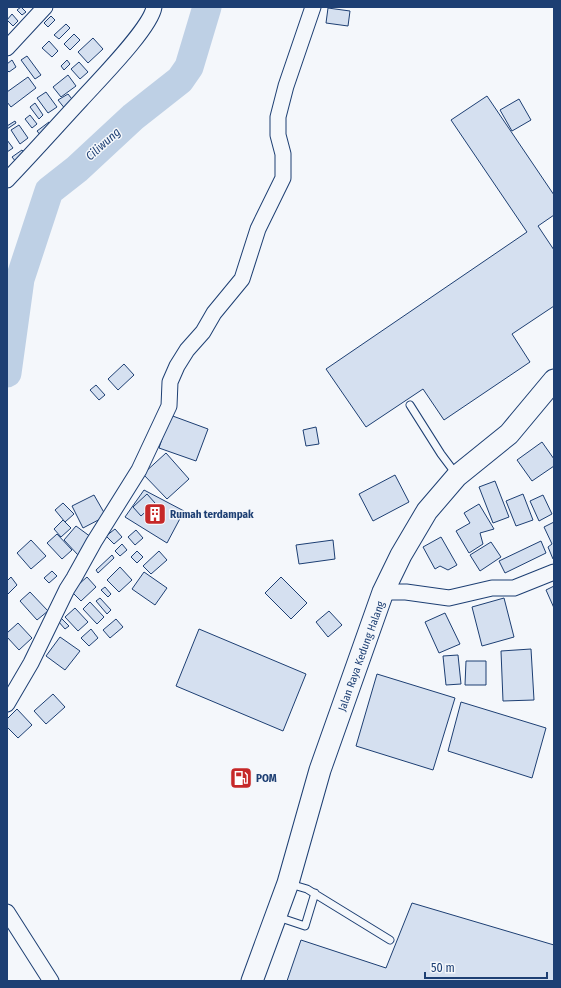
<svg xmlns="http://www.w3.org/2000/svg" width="561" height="988" font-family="'Fira Sans Condensed',sans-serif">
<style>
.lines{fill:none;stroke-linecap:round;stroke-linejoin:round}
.river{stroke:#bed0e5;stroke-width:29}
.building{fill:#d5e0f0;stroke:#1d3f73}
.service-casing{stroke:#1d3f73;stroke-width:9}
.minor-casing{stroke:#1d3f73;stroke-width:17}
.secondary-casing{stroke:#1d3f73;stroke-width:23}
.service{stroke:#f4f7fb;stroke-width:7}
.minor{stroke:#f4f7fb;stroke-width:15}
.secondary{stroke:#f4f7fb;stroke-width:21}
.labels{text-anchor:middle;stroke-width:3;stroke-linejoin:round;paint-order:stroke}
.poi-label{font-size:11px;font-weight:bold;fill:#1d3f73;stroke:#f4f7fb;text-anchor:start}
.street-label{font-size:11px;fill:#1d3f73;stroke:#f4f7fb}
.water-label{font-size:12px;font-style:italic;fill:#1d3f73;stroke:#f4f7fb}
</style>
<rect width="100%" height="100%" fill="#f4f7fb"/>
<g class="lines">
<path class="river" d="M 7,287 L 20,279 L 49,191 L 77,169 L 133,117 L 180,80 L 189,67 L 207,7
M 7,373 L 20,279"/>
</g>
<path class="building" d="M 21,7 L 26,12 L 22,15 L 17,10 Z
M 328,8 L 350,11 L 348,26 L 326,23 Z
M 12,14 L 18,21 L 13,26 L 7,20 Z
M 51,16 L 55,20 L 48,27 L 44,23 Z
M 66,24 L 70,28 L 59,39 L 54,35 Z
M 74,34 L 80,40 L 70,50 L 64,44 Z
M 93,38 L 103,49 L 88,63 L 78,52 Z
M 49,41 L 58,51 L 52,57 L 42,48 Z
M 27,56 L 41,75 L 35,79 L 21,60 Z
M 12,60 L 16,67 L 9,72 L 7,70 L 7,64 Z
M 67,60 L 70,64 L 64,70 L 61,66 Z
M 79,62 L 88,72 L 80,79 L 71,69 Z
M 68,75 L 76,86 L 61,97 L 53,87 Z
M 28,77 L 36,88 L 11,107 L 7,102 L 7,92 Z
M 46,92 L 57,107 L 48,113 L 37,98 Z
M 68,94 L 75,103 L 66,110 L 58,100 Z
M 487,96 L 554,195 L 554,215 L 538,226 L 554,250 L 554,306 L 512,334 L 530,362 L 444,420 L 423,389 L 366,427 L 326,369 L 527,232 L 451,120 Z
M 519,99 L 531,120 L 512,131 L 500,110 Z
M 35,103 L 43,115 L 39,119 L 30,107 Z
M 30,115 L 37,124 L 32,128 L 25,119 Z
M 15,121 L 16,123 L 7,129 L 7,126 Z
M 49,122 L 53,128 L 42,137 L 37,131 Z
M 19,125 L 28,138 L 20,144 L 11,130 Z
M 7,140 L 13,148 L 7,152 Z
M 22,150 L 26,155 L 16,162 L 12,157 Z
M 124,364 L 134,375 L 118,390 L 108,379 Z
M 96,385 L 105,395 L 99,400 L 90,390 Z
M 170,415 L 208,429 L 196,461 L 159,448 Z
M 316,427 L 319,444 L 306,446 L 303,430 Z
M 542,442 L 554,459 L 554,466 L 532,481 L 517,460 Z
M 166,453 L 189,479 L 167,499 L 143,474 Z
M 395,475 L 409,502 L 373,521 L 359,494 Z
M 495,481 L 509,517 L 493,523 L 479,487 Z
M 144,490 L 184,511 L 167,543 L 125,517 Z
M 147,494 L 155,503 L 141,516 L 133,507 Z
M 523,494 L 533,520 L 516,526 L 506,501 Z
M 94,495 L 106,516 L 83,528 L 72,506 Z
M 543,495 L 552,514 L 539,521 L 530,501 Z
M 63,503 L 74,514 L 65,522 L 55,510 Z
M 479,504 L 494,529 L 480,533 L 483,544 L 469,553 L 456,531 L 470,523 L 464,513 Z
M 63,520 L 71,528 L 61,537 L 54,529 Z
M 554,522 L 554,559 L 553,559 L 548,547 L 552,544 L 544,527 Z
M 76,526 L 95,540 L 78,555 L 64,540 Z
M 115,529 L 122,537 L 114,544 L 106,536 Z
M 136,530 L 143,538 L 135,545 L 128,537 Z
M 57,534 L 72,550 L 62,559 L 47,543 Z
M 441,537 L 457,565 L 448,570 L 440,566 L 435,569 L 423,547 Z
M 31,540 L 46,556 L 31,569 L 17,553 Z
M 333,540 L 335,559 L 299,564 L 296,545 Z
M 541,541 L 546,553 L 505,573 L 499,561 Z
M 491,542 L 501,557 L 480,571 L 470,555 Z
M 122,544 L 127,550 L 120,556 L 115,551 Z
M 137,551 L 143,557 L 137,563 L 131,557 Z
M 159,551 L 167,560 L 151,574 L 143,566 Z
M 112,555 L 114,558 L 98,573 L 96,570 Z
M 120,567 L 132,580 L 119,592 L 107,580 Z
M 52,571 L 57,576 L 49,583 L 44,578 Z
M 144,572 L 167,588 L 155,605 L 132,589 Z
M 11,577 L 17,585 L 7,595 L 7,581 Z
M 87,577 L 96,587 L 81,601 L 71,591 Z
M 281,577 L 307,603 L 291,619 L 265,593 Z
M 554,586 L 554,608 L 546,590 Z
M 105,587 L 111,594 L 108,597 L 101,590 Z
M 30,592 L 48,611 L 37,620 L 20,601 Z
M 100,598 L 111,610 L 107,614 L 96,601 Z
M 504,598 L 514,637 L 482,646 L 472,607 Z
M 90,602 L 104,617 L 97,624 L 83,609 Z
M 75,608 L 88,622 L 78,631 L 65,617 Z
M 329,611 L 342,625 L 328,637 L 316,622 Z
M 445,613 L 460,644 L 439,653 L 425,622 Z
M 61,618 L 69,626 L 65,629 L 58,621 Z
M 116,619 L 123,627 L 110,638 L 103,630 Z
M 18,623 L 32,638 L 19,650 L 7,637 L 7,633 Z
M 91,629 L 98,638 L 89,646 L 81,638 Z
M 199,629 L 306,674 L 283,731 L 176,686 Z
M 60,637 L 80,651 L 65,670 L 46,656 Z
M 531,649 L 534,700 L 503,701 L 501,651 Z
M 458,655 L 461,684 L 446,685 L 443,656 Z
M 466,661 L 486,661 L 486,685 L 465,685 Z
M 377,674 L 455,698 L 433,770 L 356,746 Z
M 53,694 L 65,707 L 46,724 L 34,711 Z
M 461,702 L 546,728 L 532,778 L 448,751 Z
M 17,709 L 32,725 L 18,738 L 7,727 L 7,719 Z
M 412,903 L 554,945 L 554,981 L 287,981 L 301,940 L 386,968 Z"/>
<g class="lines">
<g class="service-casing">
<path id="service" d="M 410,405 L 441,454 L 456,474
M 290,884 L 307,889 L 390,940
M 278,917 L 305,926 L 315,893"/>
</g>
<g class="minor-casing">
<path id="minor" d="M 7,48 L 45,7
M 7,180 C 32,154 56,127 81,100 C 98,81 151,28 154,7
M 383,592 L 406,592 L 449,598 L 492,588 L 514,588 L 554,572
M 7,704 L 31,663 L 67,589 L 74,578 L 94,542 L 139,470 L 169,406 L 170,382 L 177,366 L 187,350 L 203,332 L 214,313 L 242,279 L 258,229 L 283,178 L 283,154 L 278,135 L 278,117 L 286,86 L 313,7
M 7,912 L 51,981"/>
</g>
<g class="secondary-casing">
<path id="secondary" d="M 252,981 L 288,883 L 320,770 L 383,592 L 401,555 L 427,511 L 457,476 L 509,434 L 554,380"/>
</g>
<use href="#service" class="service"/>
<use href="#minor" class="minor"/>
<use href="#secondary" class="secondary"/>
</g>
<defs>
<g id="building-square" transform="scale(1.15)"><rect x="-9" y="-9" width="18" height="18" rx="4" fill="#c62828" stroke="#f4f7fb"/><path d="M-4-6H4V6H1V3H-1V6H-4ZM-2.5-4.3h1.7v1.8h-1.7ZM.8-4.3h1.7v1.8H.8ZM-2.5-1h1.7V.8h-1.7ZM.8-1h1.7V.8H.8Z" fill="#fff"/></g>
<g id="fuel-square" transform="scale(1.15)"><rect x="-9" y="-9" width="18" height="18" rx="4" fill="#c62828" stroke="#f4f7fb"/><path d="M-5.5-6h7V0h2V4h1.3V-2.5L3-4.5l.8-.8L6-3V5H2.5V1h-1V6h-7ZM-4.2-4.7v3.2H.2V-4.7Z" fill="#fff"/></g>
</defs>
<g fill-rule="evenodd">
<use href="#building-square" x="155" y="514"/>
<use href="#fuel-square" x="241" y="778"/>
</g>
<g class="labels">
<g class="poi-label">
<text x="170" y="518">Rumah terdampak</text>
<text x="256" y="782">POM</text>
</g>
<g class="street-label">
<text transform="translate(361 656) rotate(-70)" y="4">Jalan Raya Kedung Halang</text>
</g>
<g class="water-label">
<text transform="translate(103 144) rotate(-42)" y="4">Ciliwung</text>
</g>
</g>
<rect width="561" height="988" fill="none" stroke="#1d3f73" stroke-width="16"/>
<path d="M425 972v6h122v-6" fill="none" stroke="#1d3f73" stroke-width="2"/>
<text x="431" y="972" font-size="12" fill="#1d3f73" stroke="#f4f7fb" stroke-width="3" paint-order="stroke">50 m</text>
</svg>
